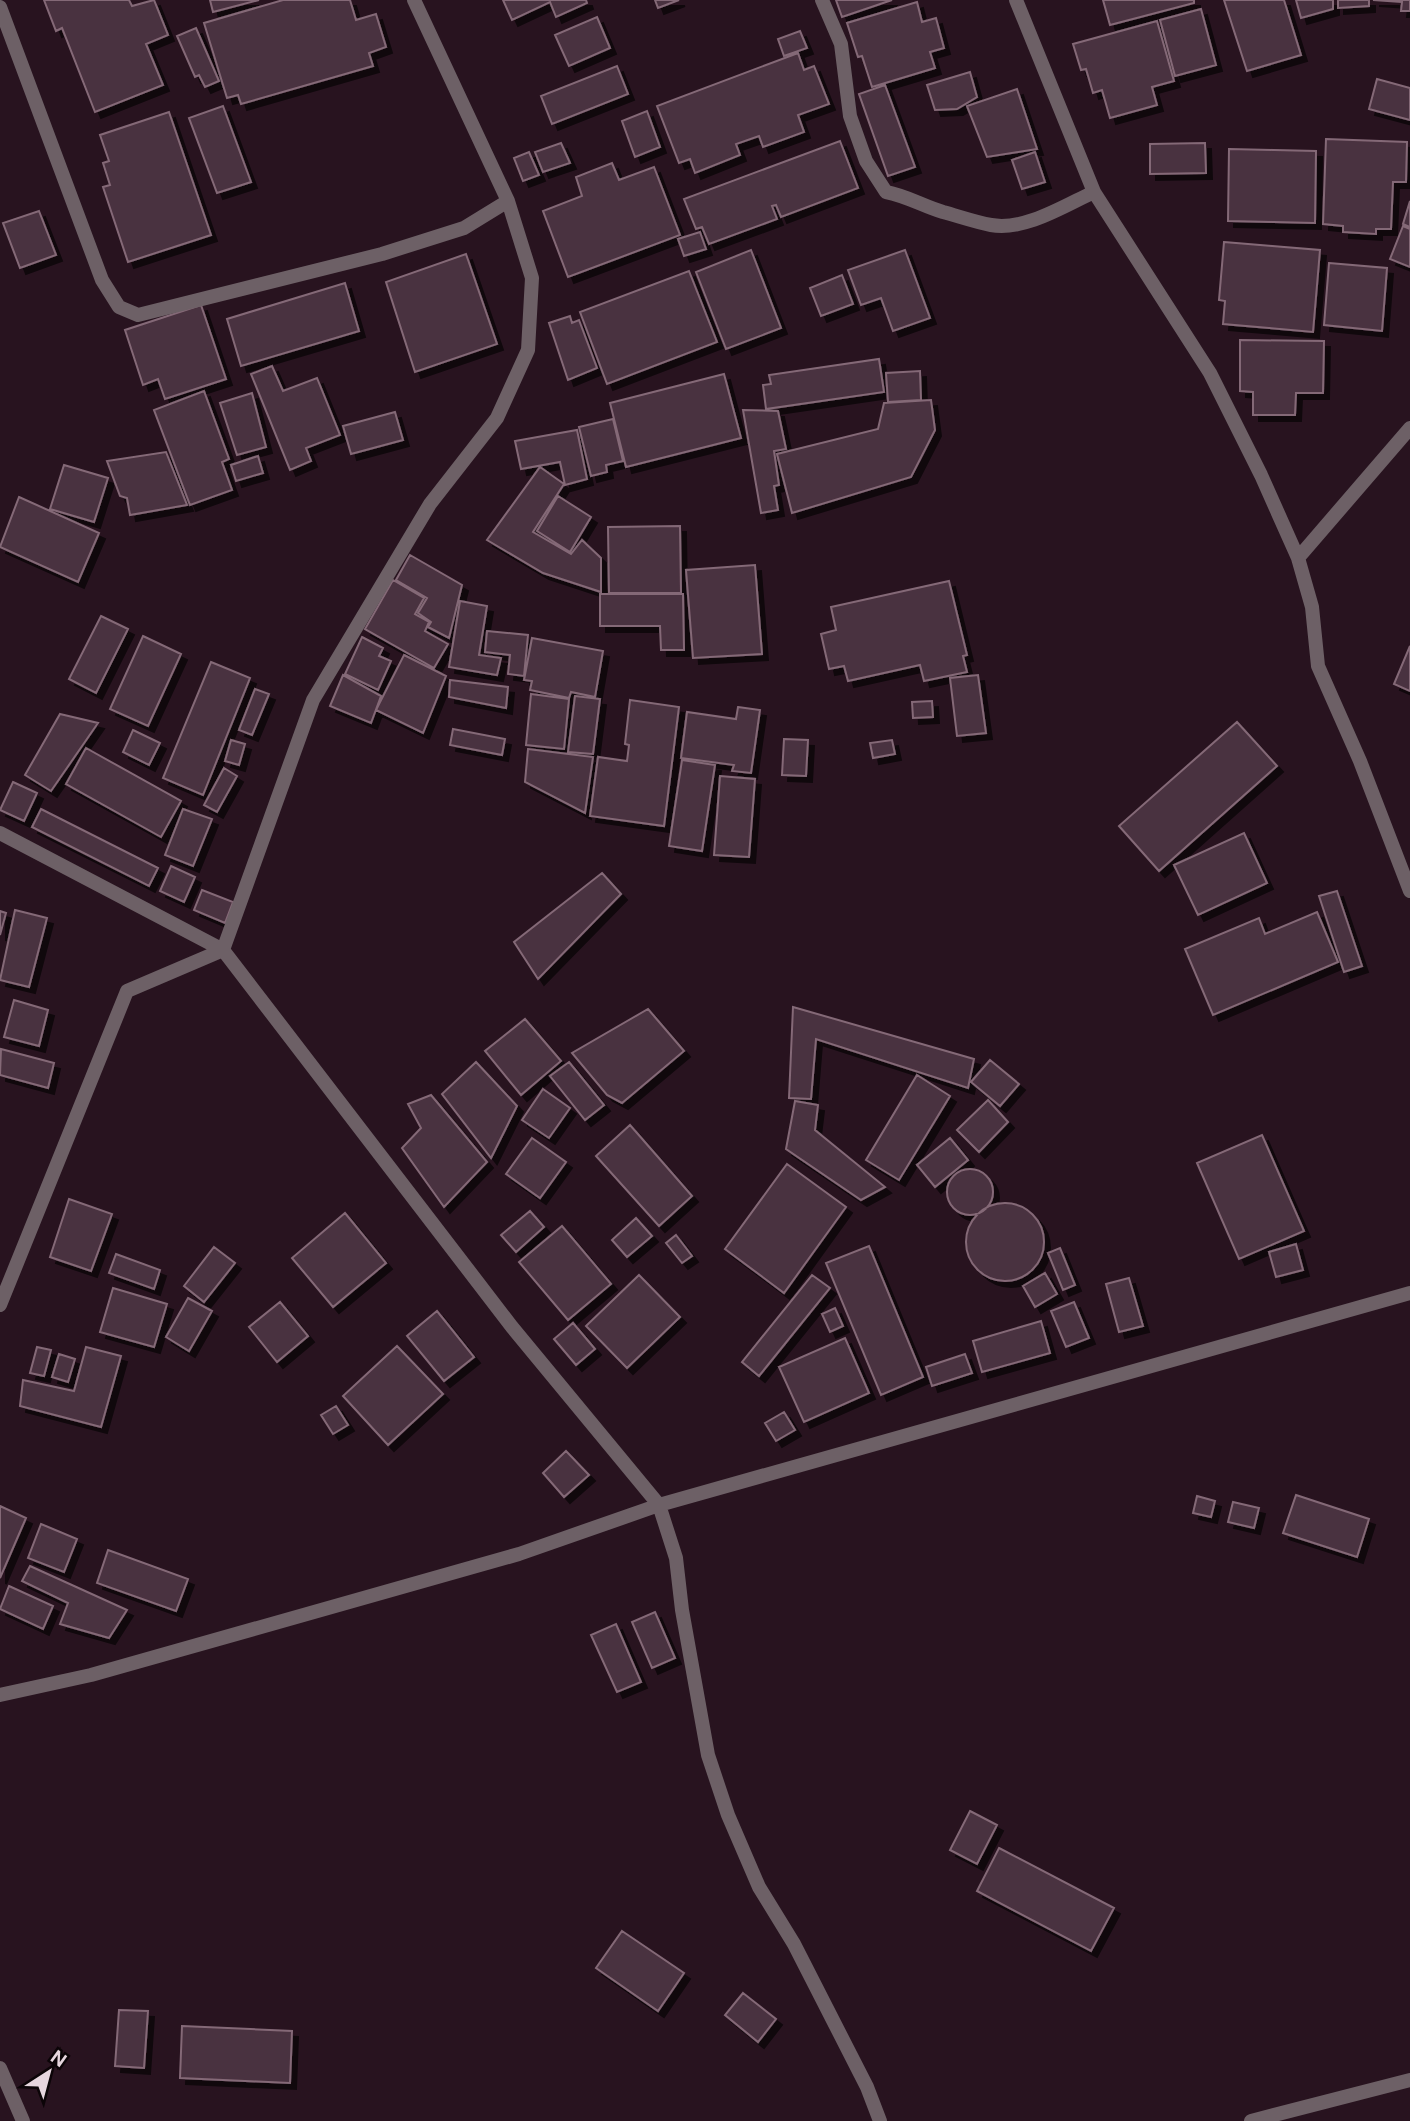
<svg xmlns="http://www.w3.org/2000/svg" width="1410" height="2121" font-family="'DM Sans',sans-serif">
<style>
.building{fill:#4a313f;stroke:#846977;stroke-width:2;filter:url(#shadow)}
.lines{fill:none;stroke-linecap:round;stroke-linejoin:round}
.street{stroke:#6d6066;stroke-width:14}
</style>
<defs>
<filter id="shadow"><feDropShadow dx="6" dy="6" stdDeviation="0" flood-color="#0009"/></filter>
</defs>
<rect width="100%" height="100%" fill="#28131f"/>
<path class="building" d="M 44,0 L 129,0 L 132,6 L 154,0 L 168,35 L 146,44 L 163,85 L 95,112 L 62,28 L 56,31 Z
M 210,0 L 259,0 L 213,12 Z
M 283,0 L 350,0 L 356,20 L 376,14 L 386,47 L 369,53 L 373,66 L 241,104 L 238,95 L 227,98 L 204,23 Z
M 503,0 L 586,0 L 587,3 L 556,17 L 550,2 L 512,20 Z
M 655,0 L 679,0 L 658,8 Z
M 836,0 L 892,0 L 842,17 Z
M 1103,0 L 1194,0 L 1194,3 L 1110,25 Z
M 1224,0 L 1284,0 L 1301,55 L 1247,71 Z
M 1296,0 L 1333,0 L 1333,9 L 1301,18 Z
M 1338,0 L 1369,0 L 1369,6 L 1338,8 Z
M 1373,0 L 1410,0 L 1410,11 L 1401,11 L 1402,2 Z
M 917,2 L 922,22 L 936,18 L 944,48 L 930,52 L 935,68 L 872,87 L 862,56 L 858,57 L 847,23 Z
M 1201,9 L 1216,65 L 1175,76 L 1160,20 Z
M 597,17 L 610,48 L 569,66 L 555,35 Z
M 1157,21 L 1174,81 L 1152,87 L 1157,105 L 1110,118 L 1102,90 L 1093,93 L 1086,69 L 1081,70 L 1073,44 Z
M 196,28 L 219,81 L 205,87 L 199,75 L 195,77 L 177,36 Z
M 800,31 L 807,48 L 784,56 L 778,39 Z
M 798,53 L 804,70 L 814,66 L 829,104 L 798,115 L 804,132 L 763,147 L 759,136 L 736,144 L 740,155 L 695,173 L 690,159 L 679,163 L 657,106 Z
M 617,66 L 628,94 L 552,124 L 541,96 Z
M 970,72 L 977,97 L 957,109 L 935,110 L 927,85 Z
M 1377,79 L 1410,88 L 1410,120 L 1369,109 Z
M 885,85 L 915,167 L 888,176 L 859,94 Z
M 1017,89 L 1037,149 L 987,157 L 967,106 Z
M 223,106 L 251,182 L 217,193 L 189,118 Z
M 647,111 L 660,147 L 635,157 L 622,121 Z
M 169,112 L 211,235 L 128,262 L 103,187 L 110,185 L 103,163 L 109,161 L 100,135 Z
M 1326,139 L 1407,142 L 1406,182 L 1393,182 L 1391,229 L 1376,229 L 1376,234 L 1343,232 L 1343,226 L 1323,224 Z
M 840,141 L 858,188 L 781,217 L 776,205 L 772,206 L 777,219 L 709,244 L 702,227 L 696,229 L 684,199 Z
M 561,143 L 570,163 L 543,172 L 535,152 Z
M 1205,143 L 1206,173 L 1150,174 L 1150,144 Z
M 1229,149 L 1316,151 L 1315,223 L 1228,221 Z
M 529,152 L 539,175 L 523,181 L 514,158 Z
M 1035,152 L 1045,182 L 1022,189 L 1012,160 Z
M 612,163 L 619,180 L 654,167 L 680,235 L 568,277 L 543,211 L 582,196 L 576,177 Z
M 1410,201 L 1410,227 L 1403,224 Z
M 39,211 L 56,255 L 20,268 L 3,223 Z
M 1403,226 L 1410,229 L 1410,267 L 1390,259 Z
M 700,232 L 706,249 L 684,256 L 678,239 Z
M 1224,242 L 1320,250 L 1313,332 L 1223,324 L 1225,301 L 1219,300 Z
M 751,250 L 781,328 L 726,349 L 696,272 Z
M 905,250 L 930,318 L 893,331 L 881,298 L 861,305 L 848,270 Z
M 466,254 L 497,344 L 415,372 L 386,282 Z
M 1329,263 L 1387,268 L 1382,331 L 1324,325 Z
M 689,271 L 717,342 L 607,384 L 580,312 Z
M 842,275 L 853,304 L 821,316 L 810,288 Z
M 345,283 L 359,331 L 241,366 L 227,319 Z
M 201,305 L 226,379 L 165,399 L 158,379 L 143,385 L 125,330 Z
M 570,316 L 572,323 L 579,320 L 597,368 L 568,380 L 549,323 Z
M 1240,340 L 1324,341 L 1323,393 L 1296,393 L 1295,415 L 1253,415 L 1253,392 L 1240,391 Z
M 879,359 L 884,392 L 766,409 L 763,385 L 771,384 L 769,375 Z
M 272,366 L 283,391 L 317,378 L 340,435 L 306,448 L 311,461 L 290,470 L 251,374 Z
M 920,371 L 921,400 L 888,402 L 886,373 Z
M 724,374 L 741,438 L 626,467 L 610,403 Z
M 204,391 L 229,459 L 222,462 L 232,490 L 190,505 L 154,410 Z
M 252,393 L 266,447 L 237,455 L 220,403 Z
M 931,400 L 935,430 L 911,477 L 792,513 L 777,454 L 878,429 L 884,403 Z
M 743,410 L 778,411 L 786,449 L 774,451 L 779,485 L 774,486 L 778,510 L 761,513 Z
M 395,412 L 403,440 L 351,454 L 343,426 Z
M 613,419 L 623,461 L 606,465 L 607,472 L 591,476 L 579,427 Z
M 577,430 L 587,479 L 565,485 L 560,462 L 521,469 L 515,441 Z
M 166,452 L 187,505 L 130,515 L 127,498 L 120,496 L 107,461 Z
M 258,456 L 263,473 L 236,481 L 231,465 Z
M 64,465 L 108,478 L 94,522 L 50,509 Z
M 540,467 L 564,484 L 533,532 L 571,554 L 582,540 L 601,558 L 601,592 L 543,573 L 487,540 Z
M 558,496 L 591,517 L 570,552 L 537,531 Z
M 19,497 L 99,533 L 78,582 L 0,547 Z
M 680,526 L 681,593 L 609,593 L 608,527 Z
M 410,555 L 462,585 L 449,638 L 428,627 L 431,622 L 418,613 L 427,598 L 396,580 Z
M 755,565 L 762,654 L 693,658 L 686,570 Z
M 393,580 L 424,598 L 415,614 L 429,622 L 425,631 L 448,644 L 434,668 L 365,629 Z
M 949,581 L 967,655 L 963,656 L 967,672 L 924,681 L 920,665 L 848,681 L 844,666 L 829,669 L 821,634 L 836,630 L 831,607 Z
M 600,594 L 683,594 L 684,650 L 661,650 L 660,626 L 600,626 Z
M 460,601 L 487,606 L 479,655 L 501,658 L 497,675 L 449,667 Z
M 101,616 L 128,629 L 96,693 L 69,679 Z
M 487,631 L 528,635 L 524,676 L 508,674 L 510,655 L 485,652 Z
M 143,636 L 181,654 L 148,726 L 110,709 Z
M 362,637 L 383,648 L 379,656 L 391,661 L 378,690 L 345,674 Z
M 532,638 L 603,651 L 595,697 L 571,692 L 569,698 L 530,690 L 532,681 L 524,680 Z
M 1410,646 L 1410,691 L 1394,684 Z
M 404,655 L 446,676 L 423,733 L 376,710 Z
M 211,662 L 250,678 L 203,795 L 163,778 Z
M 343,675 L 381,696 L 371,723 L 330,706 Z
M 978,675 L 986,733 L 957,736 L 950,678 Z
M 450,680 L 508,687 L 506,708 L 449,697 Z
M 255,689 L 269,694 L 252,735 L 239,730 Z
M 531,694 L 569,699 L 564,749 L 526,745 Z
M 575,696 L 600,699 L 593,754 L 568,752 Z
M 630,700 L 679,707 L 664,826 L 590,816 L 598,757 L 627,761 L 629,745 L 625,744 Z
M 932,701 L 933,717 L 913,718 L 912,702 Z
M 738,707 L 760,710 L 751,773 L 732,771 L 734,765 L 681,758 L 687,712 L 736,719 Z
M 60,714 L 98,723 L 51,791 L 25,775 Z
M 1237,722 L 1277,766 L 1159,871 L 1119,826 Z
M 453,729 L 505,739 L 502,755 L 450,745 Z
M 133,730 L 160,743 L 149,765 L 123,752 Z
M 784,739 L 808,740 L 806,776 L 782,775 Z
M 231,740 L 245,744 L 239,765 L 225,761 Z
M 892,740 L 895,754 L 873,758 L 870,743 Z
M 86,748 L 181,801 L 161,837 L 66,784 Z
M 528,749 L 593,757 L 585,813 L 525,782 Z
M 682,760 L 715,765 L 702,851 L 669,846 Z
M 224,768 L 237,776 L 217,812 L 204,805 Z
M 720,776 L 755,779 L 749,857 L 714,855 Z
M 13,782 L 37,793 L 24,821 L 0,810 Z
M 41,809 L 158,868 L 149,886 L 32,827 Z
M 183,809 L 212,819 L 193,866 L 165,855 Z
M 1244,833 L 1267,883 L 1198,915 L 1174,865 Z
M 171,866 L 195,877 L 184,902 L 160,891 Z
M 602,873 L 621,894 L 538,979 L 514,942 Z
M 202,890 L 233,902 L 225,923 L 194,910 Z
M 1337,891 L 1362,966 L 1344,972 L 1319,896 Z
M 15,910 L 47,918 L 29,987 L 0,980 Z
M 0,911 L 6,913 L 0,935 Z
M 1317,912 L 1338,962 L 1213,1015 L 1185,949 L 1259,918 L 1265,934 Z
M 14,1000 L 48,1010 L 39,1046 L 4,1037 Z
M 793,1007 L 974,1059 L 968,1088 L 816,1039 L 811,1099 L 789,1098 Z
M 648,1009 L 684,1051 L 622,1103 L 607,1095 L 572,1053 Z
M 525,1019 L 561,1061 L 521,1095 L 485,1051 Z
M 1,1049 L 54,1063 L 48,1088 L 0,1075 Z
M 990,1060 L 1019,1084 L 1000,1106 L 971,1082 Z
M 476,1062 L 517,1106 L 491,1158 L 442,1094 Z
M 569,1062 L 604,1105 L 585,1120 L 550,1076 Z
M 917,1075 L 950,1096 L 899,1180 L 866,1160 Z
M 543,1089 L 570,1108 L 549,1138 L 522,1120 Z
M 431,1095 L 487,1162 L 444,1207 L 402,1148 L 421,1128 L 408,1104 Z
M 988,1100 L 1008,1122 L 979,1152 L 957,1130 Z
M 795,1101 L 818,1105 L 815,1130 L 885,1187 L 861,1200 L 786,1149 Z
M 630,1125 L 692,1196 L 659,1226 L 596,1156 Z
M 1262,1135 L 1304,1231 L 1239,1259 L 1197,1163 Z
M 532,1138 L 566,1162 L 540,1198 L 506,1174 Z
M 950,1138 L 968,1160 L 935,1187 L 917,1165 Z
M 787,1164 L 846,1207 L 784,1293 L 725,1249 Z
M947 1192a23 23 0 1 1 46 0a23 23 0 1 1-46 0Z
M 69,1199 L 112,1214 L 91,1271 L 50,1257 Z
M966 1242a39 39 0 1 1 78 0a39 39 0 1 1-78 0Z
M 530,1211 L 544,1227 L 516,1252 L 501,1235 Z
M 345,1213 L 386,1263 L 333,1307 L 292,1258 Z
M 636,1218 L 652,1236 L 627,1257 L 612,1240 Z
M 562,1226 L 611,1284 L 568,1320 L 519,1262 Z
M 676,1235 L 692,1256 L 682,1263 L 666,1243 Z
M 1296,1244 L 1303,1270 L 1276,1277 L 1269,1252 Z
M 869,1246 L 923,1377 L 881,1395 L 826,1263 Z
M 214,1247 L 235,1263 L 204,1302 L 184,1286 Z
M 1060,1248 L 1075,1285 L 1063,1290 L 1048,1253 Z
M 116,1254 L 160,1270 L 154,1289 L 109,1273 Z
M 1045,1273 L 1057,1294 L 1035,1307 L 1023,1286 Z
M 639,1275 L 680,1317 L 627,1368 L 586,1326 Z
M 812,1275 L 830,1288 L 759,1376 L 742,1362 Z
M 1129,1278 L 1143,1326 L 1119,1332 L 1106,1284 Z
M 113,1288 L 167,1304 L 154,1347 L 100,1332 Z
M 188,1298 L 212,1311 L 189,1351 L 166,1337 Z
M 280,1302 L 308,1336 L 277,1362 L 249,1327 Z
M 1074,1302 L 1089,1338 L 1066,1347 L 1051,1311 Z
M 835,1308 L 843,1326 L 830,1332 L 822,1314 Z
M 437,1311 L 474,1357 L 444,1381 L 407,1336 Z
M 1041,1321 L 1050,1353 L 982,1372 L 973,1341 Z
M 573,1323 L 595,1349 L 576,1365 L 554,1339 Z
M 845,1338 L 869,1393 L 804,1422 L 779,1367 Z
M 397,1346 L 443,1394 L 388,1445 L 343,1396 Z
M 37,1347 L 51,1350 L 44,1376 L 30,1373 Z
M 86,1347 L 121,1356 L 101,1427 L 20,1406 L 23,1380 L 74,1391 Z
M 59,1354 L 75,1359 L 68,1382 L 52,1377 Z
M 965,1354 L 972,1373 L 932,1386 L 926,1367 Z
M 336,1406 L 348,1425 L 333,1434 L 321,1415 Z
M 784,1412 L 795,1430 L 776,1441 L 765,1423 Z
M 566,1451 L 589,1475 L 564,1497 L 543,1473 Z
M 1296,1495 L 1369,1519 L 1357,1557 L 1283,1533 Z
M 1197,1496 L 1215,1501 L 1211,1517 L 1193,1513 Z
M 1233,1502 L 1259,1508 L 1254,1528 L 1228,1522 Z
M 0,1506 L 26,1518 L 0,1578 Z
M 41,1524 L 77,1539 L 64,1572 L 28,1558 Z
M 108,1550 L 188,1579 L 176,1611 L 97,1583 Z
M 30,1566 L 127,1610 L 109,1638 L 60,1624 L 68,1603 L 22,1581 Z
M 9,1586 L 53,1606 L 43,1629 L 0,1609 Z
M 655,1612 L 675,1658 L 652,1668 L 632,1622 Z
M 616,1624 L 641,1682 L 617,1692 L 591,1635 Z
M 970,1811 L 997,1825 L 977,1864 L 950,1850 Z
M 999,1848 L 1114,1908 L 1091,1951 L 977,1891 Z
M 622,1931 L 684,1973 L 658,2011 L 596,1968 Z
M 743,1993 L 776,2019 L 758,2042 L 725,2015 Z
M 119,2010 L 148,2011 L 144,2068 L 115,2066 Z
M 182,2026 L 292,2031 L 290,2083 L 180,2078 Z"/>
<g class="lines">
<path class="street" d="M 822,0 L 841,44 L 850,116 L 866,161 L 886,192 C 907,196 923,206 943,212 C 958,216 975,222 991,225 C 1025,231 1064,206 1094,192
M 1016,0 L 1094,192 L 1210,373 L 1261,475 L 1298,558 L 1312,607 L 1318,666 L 1360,761 L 1410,891
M 0,7 L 102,280 L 119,307 L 138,315 L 382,254 L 464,228 L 508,201
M 1298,558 L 1410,428
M 0,833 L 223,950 L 512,1327 L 659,1505 L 676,1558 L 682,1610 L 708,1755 L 728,1815 L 759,1887 L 794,1944 L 867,2087 L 880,2121
M 0,1305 L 127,991 L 223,950 L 313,700 L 430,504 L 497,418 L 528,350 L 532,278 L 508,201 L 414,0
M 0,1695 L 91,1675 L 519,1554 L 659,1505 L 1410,1293
M 0,2068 L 23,2121
M 1251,2121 L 1410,2080"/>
</g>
<g transform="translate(49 2072) rotate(36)" stroke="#0b0407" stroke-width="5" paint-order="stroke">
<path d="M0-5L12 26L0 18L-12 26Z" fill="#e6d6de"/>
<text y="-10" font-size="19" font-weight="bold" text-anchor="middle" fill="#e6d6de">N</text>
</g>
</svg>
